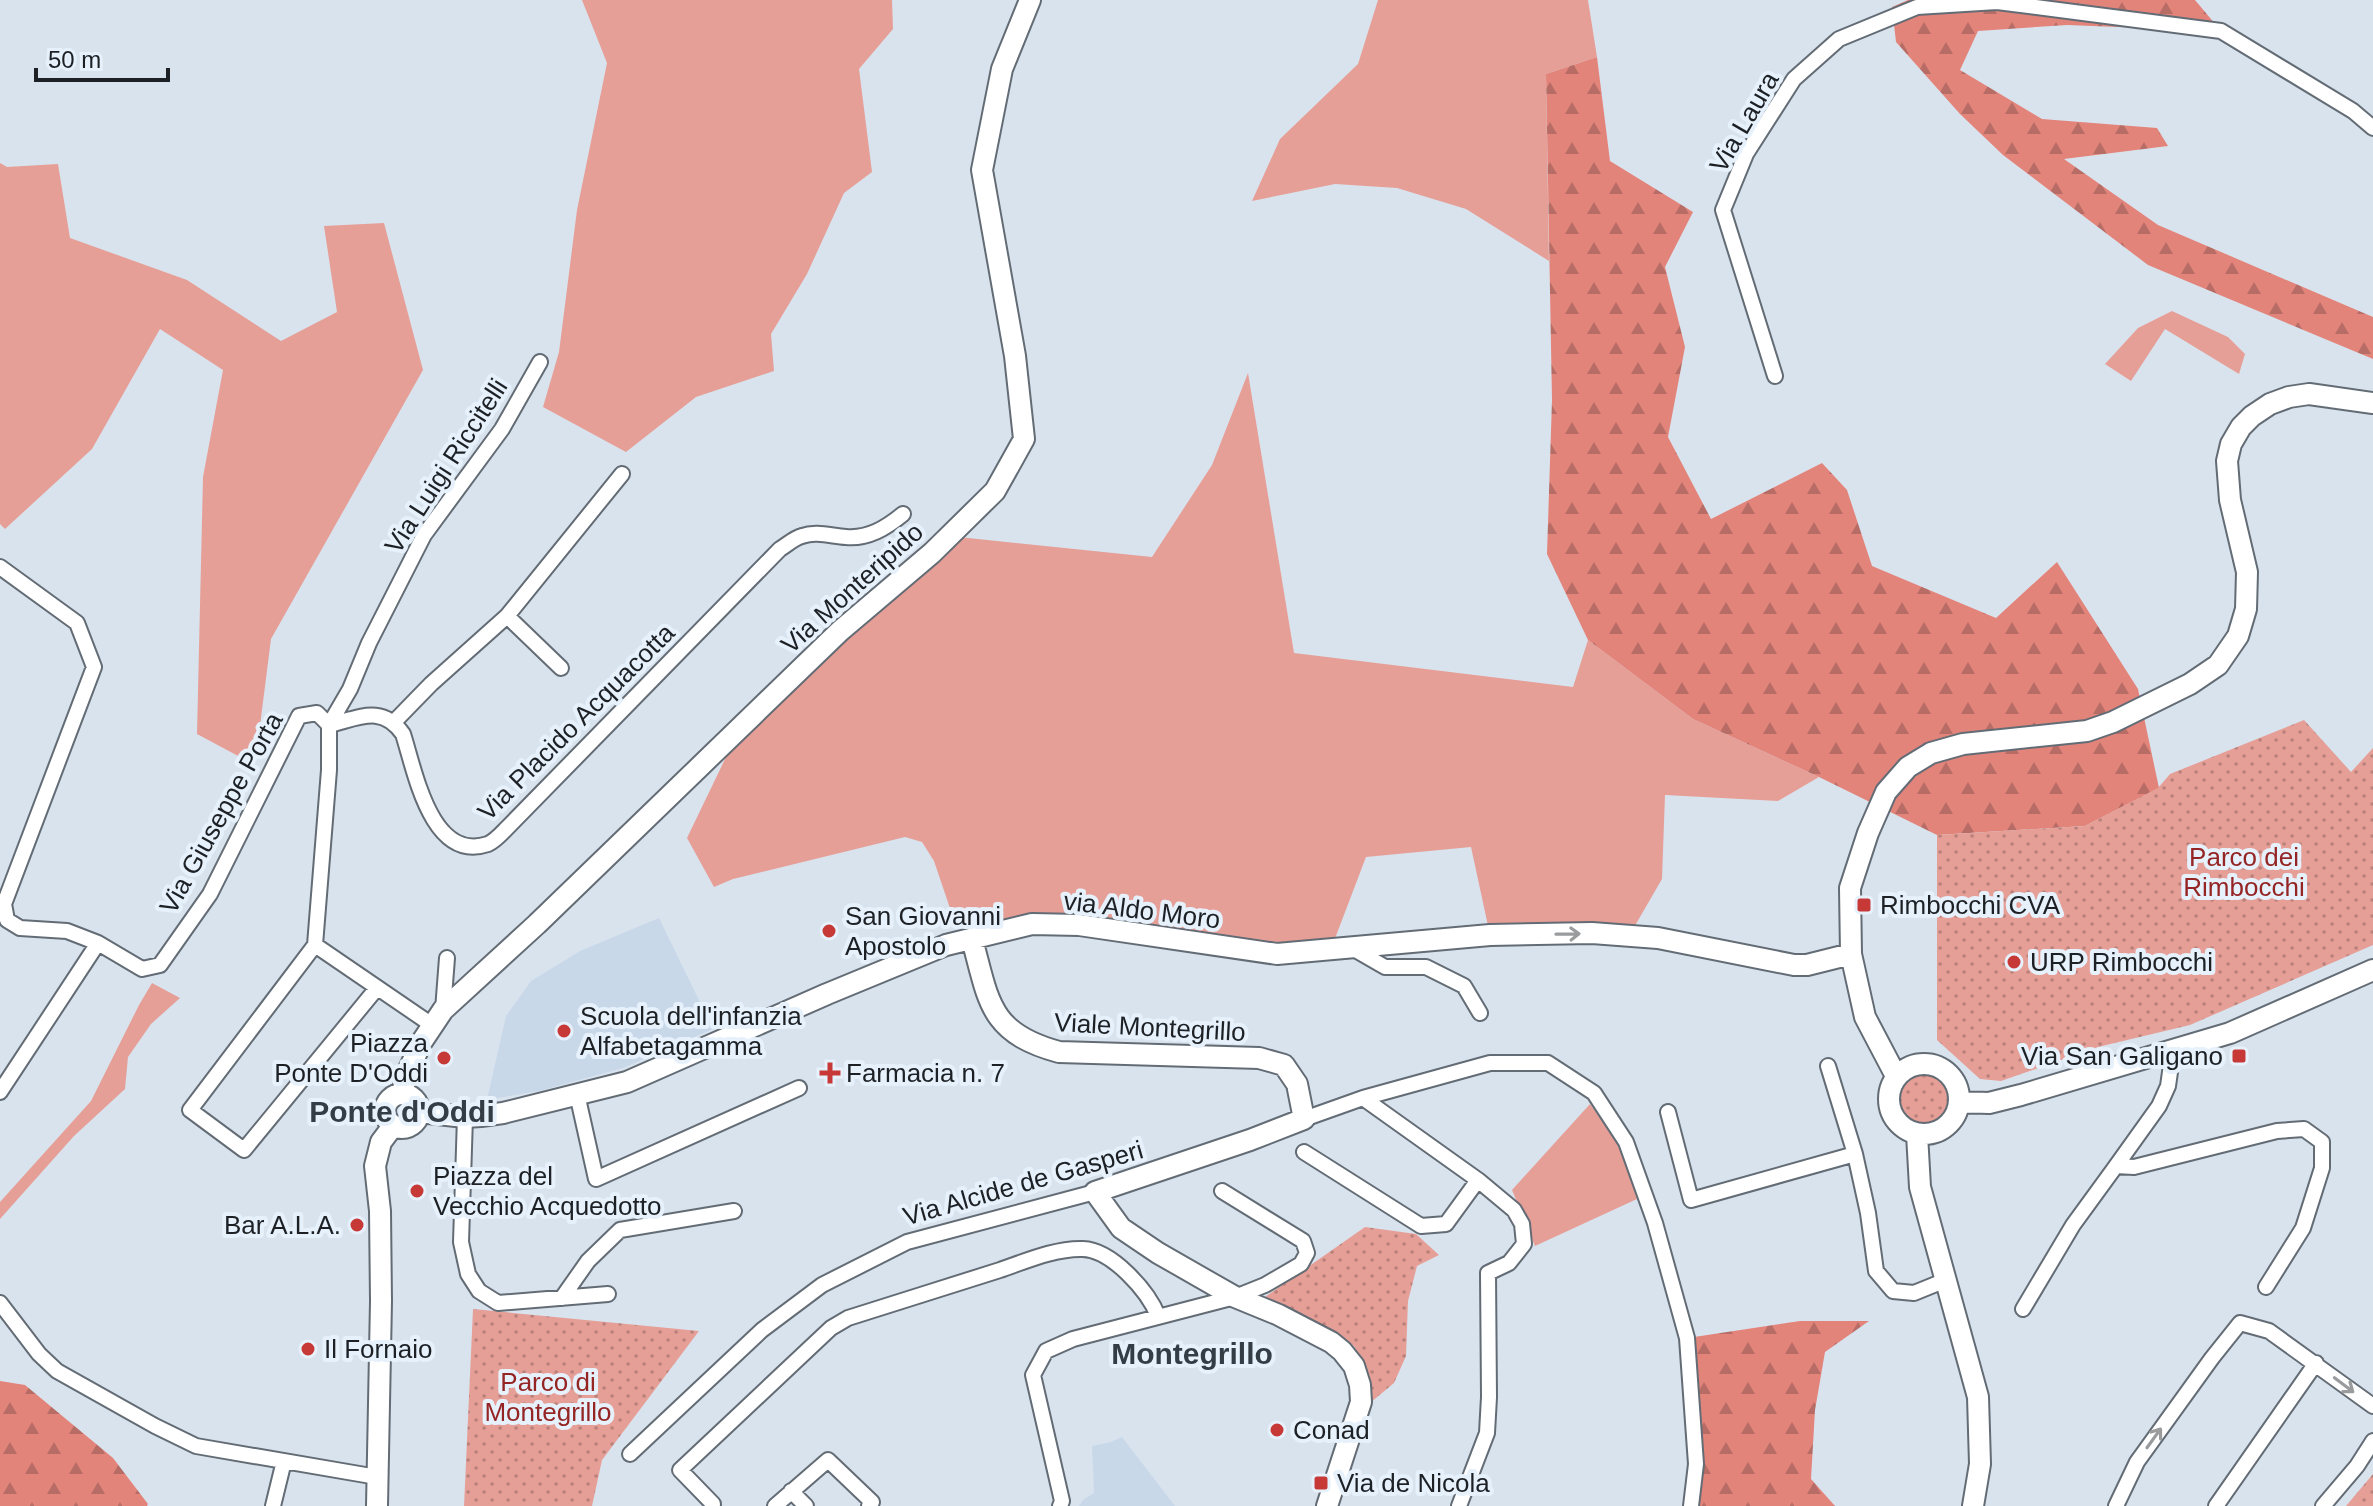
<svg xmlns="http://www.w3.org/2000/svg" width="2373" height="1506" font-family="Helvetica,sans-serif">
<style>
.built{fill:#c8d8e9}
.grass{fill:#e69f97}
.forest{fill:url(#forest-firs)}
.park{fill:url(#park-dots)}
.lines{fill:none;stroke-linecap:round;stroke-linejoin:round}
.street-casing{stroke:#636c75;stroke-width:18}
.secondary-casing{stroke:#636c75;stroke-width:24}
.street{stroke:#fff;stroke-width:14}
.secondary{stroke:#fff;stroke-width:20}
.oneway{stroke:#999b9d}
.poi-dot{fill:#c73936;stroke:#e6f1fc;stroke-width:3}
.labels{text-anchor:middle;stroke-width:8;stroke-linejoin:round;paint-order:stroke}
.street-label{font-size:26px;fill:#1d2125;stroke:#e6f1fc}
.park-label{font-size:26px;fill:#952524;stroke:#e6f1fc}
.poi-label{font-size:26px;fill:#1d2125;stroke:#e6f1fc;text-anchor:start}
.quarter-label{font-size:30px;font-weight:bold;fill:#343d45;stroke:#e6f1fc}
</style>
<defs>
<pattern id="forest-firs" width="22" height="20" patternUnits="userSpaceOnUse" patternTransform="scale(2)"><rect width="22" height="20" fill="#e3847b"/><path d="M5 1l3.5 6h-7zM16 11l3.5 6h-7z" fill="#b76c65"/></pattern>
<pattern id="park-dots" width="8" height="8" patternUnits="userSpaceOnUse" patternTransform="scale(2)"><rect width="8" height="8" fill="#e69f97"/><path d="M2 2h.1M6 6h.1" fill="none" stroke="#ba817b" stroke-width="1.8" stroke-linecap="round"/></pattern>
</defs>
<rect width="100%" height="100%" fill="#d9e3ee"/>
<path class="built" d="M 659,918 L 713,1029 L 623,1068 L 539,1091 L 487,1100 L 506,1016 L 531,981 L 580,951 Z
M 1122,1437 L 1175,1506 L 1079,1506 L 1083,1500 L 1094,1493 L 1092,1446 L 1111,1442 Z"/>
<path class="grass" d="M 582,0 L 892,0 L 893,29 L 859,69 L 872,172 L 844,193 L 807,274 L 771,334 L 774,371 L 696,397 L 626,452 L 543,407 L 559,352 L 577,210 L 607,63 Z
M 1378,0 L 1588,0 L 1597,57 L 1546,74 L 1549,261 L 1466,209 L 1397,188 L 1335,184 L 1252,201 L 1280,139 L 1358,64 Z
M 0,163 L 7,167 L 58,164 L 70,238 L 187,280 L 281,341 L 337,312 L 324,226 L 384,223 L 423,370 L 271,639 L 255,765 L 197,734 L 203,477 L 223,370 L 160,329 L 92,449 L 5,529 L 0,524 Z
M 2172,311 L 2228,337 L 2245,354 L 2239,374 L 2165,329 L 2131,381 L 2105,364 L 2138,328 Z
M 1248,373 L 1294,653 L 1573,687 L 1588,640 L 1693,719 L 1819,777 L 1778,801 L 1665,795 L 1662,879 L 1629,936 L 1490,935 L 1471,847 L 1366,857 L 1331,949 L 1032,924 L 956,926 L 934,861 L 922,842 L 905,837 L 733,879 L 714,887 L 687,838 L 740,728 L 949,536 L 1152,557 L 1212,465 Z
M 152,983 L 180,998 L 151,1024 L 128,1057 L 125,1089 L 74,1136 L 0,1219 L 0,1202 L 91,1101 L 139,1005 Z
M 1590,1104 L 1621,1146 L 1637,1199 L 1535,1246 L 1512,1190 Z"/>
<path class="forest" d="M 1908,0 L 2195,0 L 2221,31 L 2067,25 L 1978,31 L 1960,70 L 2042,119 L 2157,128 L 2168,146 L 2064,159 L 2158,225 L 2373,317 L 2373,359 L 2148,265 L 2003,155 L 1960,114 L 1896,42 L 1892,7 Z
M 1597,57 L 1610,161 L 1693,212 L 1665,267 L 1685,347 L 1668,437 L 1711,519 L 1822,463 L 1847,490 L 1872,566 L 1996,618 L 2057,562 L 2138,689 L 2159,788 L 2085,826 L 1937,835 L 1819,777 L 1693,719 L 1588,640 L 1547,554 L 1552,400 L 1546,74 Z
M 1800,1321 L 1869,1321 L 1825,1352 L 1815,1410 L 1811,1479 L 1835,1506 L 1698,1506 L 1702,1480 L 1694,1337 Z
M 0,1381 L 25,1385 L 113,1458 L 148,1504 L 147,1506 L 0,1506 Z"/>
<path class="park" d="M 2304,720 L 2351,772 L 2373,748 L 2373,945 L 2190,1025 L 2102,1046 L 2001,1081 L 1980,1079 L 1937,1040 L 1937,835 L 2085,826 L 2158,788 L 2170,774 Z
M1900 1099a24 24 0 1 1 48 0a24 24 0 1 1-48 0Z
M 1365,1227 L 1416,1234 L 1439,1255 L 1417,1266 L 1408,1301 L 1406,1356 L 1394,1383 L 1370,1403 L 1368,1373 L 1354,1346 L 1325,1327 L 1265,1297 Z
M 473,1309 L 699,1331 L 602,1460 L 592,1506 L 464,1506 Z
M 2373,1474 L 2373,1506 L 2346,1506 Z"/>
<g class="lines">
<g class="street-casing">
<path id="street" d="M 1775,376 L 1723,210 L 1746,154 L 1794,79 L 1839,39 L 1917,7 L 1997,2 L 2221,31 L 2353,111 L 2373,128
M 0,567 L 77,623 L 94,667 L 4,904 L 7,920 L 20,928 L 67,931 L 98,943
M 507,616 L 561,668
M 394,722 L 431,684 L 507,616 L 622,474
M 329,725 C 359,718 382,704 403,734 C 415,771 431,863 488,844 C 495,841 502,833 507,828 L 780,549 C 787,545 794,538 802,536 C 816,531 831,536 846,537 C 868,539 886,528 903,514
M 329,725 L 350,689 L 369,643 L 424,535 L 502,429 L 540,362
M 315,945 L 190,1110 L 244,1150 L 377,988
M 1352,948 L 1385,967 L 1426,967 L 1464,986 L 1480,1013
M 443,1010 L 447,958
M 1828,1066 L 1855,1154 L 1868,1213 L 1876,1271 L 1893,1291 L 1914,1293 L 1946,1280
M 0,1092 L 98,943 L 142,969 L 160,965 L 210,894 L 299,716 L 317,713 L 329,725 L 329,770 L 315,945 L 432,1025
M 577,1094 L 596,1179 L 799,1088
M 1363,1098 L 1478,1180 L 1514,1210 L 1522,1224 L 1524,1244 L 1509,1263 L 1488,1273 L 1489,1397 L 1487,1433 L 1459,1506
M 1668,1112 L 1691,1200 L 1855,1154
M 465,1117 L 461,1242 L 468,1274 L 479,1291 L 498,1303 L 608,1294
M 1304,1119 L 1363,1098 L 1490,1063 L 1548,1063 L 1594,1093 L 1626,1142 L 1655,1223 L 1687,1338 L 1696,1464 L 1691,1506
M 1304,1152 L 1421,1226 L 1446,1224 L 1478,1180
M 2116,1166 L 2159,1106 L 2168,1086 L 2173,1051
M 562,1298 L 588,1261 L 620,1230 L 734,1211
M 0,1303 L 39,1354 L 57,1371 L 155,1426 L 196,1446 L 377,1477
M 2023,1309 L 2073,1225 L 2116,1166 L 2134,1167 L 2277,1131 L 2304,1129 L 2322,1142 L 2322,1168 L 2303,1228 L 2266,1287
M 630,1454 L 762,1330 L 822,1285 L 907,1242 L 1095,1192
M 791,1491 L 806,1506
M 713,1504 L 680,1470 L 831,1328 L 848,1318 C 899,1302 949,1286 1000,1270 C 1026,1261 1056,1248 1083,1249 C 1112,1250 1148,1291 1158,1316
M 273,1506 L 284,1461
M 775,1506 L 828,1460 L 872,1502 L 869,1506
M 1060,1506 L 1062,1501 L 1033,1375 L 1046,1351 L 1073,1339 L 1235,1297 L 1265,1285 L 1301,1264 L 1307,1253 L 1303,1241 L 1222,1191
M 2116,1506 L 2137,1462 L 2212,1358 L 2240,1323 L 2269,1331 L 2373,1406
M 2216,1506 L 2316,1363
M 2323,1506 L 2357,1466 L 2373,1441"/>
</g>
<g class="secondary-casing">
<path id="secondary" d="M 972,939 C 989,1002 989,1033 1059,1052 L 1259,1058 L 1284,1065 L 1297,1084 L 1304,1119 L 1250,1140 L 1095,1192 L 1121,1228 L 1158,1253 L 1235,1297 L 1279,1315 L 1331,1342 L 1342,1351 L 1354,1366 L 1360,1385 L 1361,1402 L 1327,1506
M1889 1099a35 35 0 1 1 70 0a35 35 0 1 1-70 0Z
M 1896,1076 L 1865,1017 L 1851,954 L 1850,888 L 1868,833 L 1886,792 L 1908,767 L 1931,753 L 1963,744 L 2087,731 L 2113,722 L 2190,684 L 2218,665 L 2238,636 L 2246,609 L 2247,572 L 2230,500 L 2227,461 L 2231,444 L 2241,427 L 2252,416 L 2270,404 L 2289,397 L 2309,394 L 2373,403
M385 1111a17 17 0 1 1 34 0a17 17 0 1 1-34 0Z
M 402,1094 L 406,1076 L 421,1043 L 443,1010 L 537,924 L 840,631 L 932,553 L 995,491 L 1024,439 L 1015,356 L 982,170 L 1002,69 L 1030,0
M 1959,1102 L 1989,1103 L 2021,1095 L 2230,1033 L 2373,970
M 419,1112 L 465,1117 L 481,1116 L 503,1113 L 627,1082 L 827,994 L 946,945 L 1032,924 L 1079,925 L 1277,954 L 1490,935 L 1592,933 L 1658,938 L 1794,965 L 1807,965 L 1851,954
M 1917,1134 L 1920,1187 L 1978,1397 L 1980,1464 L 1973,1506
M 377,1506 L 381,1301 L 380,1211 L 375,1166 L 381,1142 L 393,1126"/>
</g>
<use href="#street" class="street"/>
<use href="#secondary" class="secondary"/>
</g>
<defs><path id="oneway-shaft" d="M-6 0H5M1.5-3L5.5 0L1.5 3" fill="none" stroke-width="1.6" stroke-linecap="round" stroke-linejoin="round" transform="scale(2)"/></defs>
<g class="oneway">
<use href="#oneway-shaft" transform="translate(1568 934) rotate(-1)"/>
<use href="#oneway-shaft" transform="translate(2344 1385) rotate(37)"/>
<use href="#oneway-shaft" transform="translate(2154 1438) rotate(-54)"/>
</g>
<g class="poi-dot">
<rect x="1856" y="897" width="16" height="16" rx="4"/>
<circle cx="829" cy="931" r="8"/>
<circle cx="2014" cy="962" r="8"/>
<circle cx="564" cy="1031" r="8"/>
<rect x="2231" y="1048" width="16" height="16" rx="4"/>
<circle cx="444" cy="1058" r="8"/>
<path d="M826 1061h8v8h8v8h-8v8h-8v-8h-8v-8h8z"/>
<circle cx="417" cy="1191" r="8"/>
<circle cx="357" cy="1225" r="8"/>
<circle cx="308" cy="1349" r="8"/>
<circle cx="1277" cy="1430" r="8"/>
<rect x="1313" y="1475" width="16" height="16" rx="4"/>
</g>
<g class="labels">
<g class="street-label">
<text transform="translate(1744 122) rotate(-60)" y="9">Via Laura</text>
<text transform="translate(446 466) rotate(-57)" y="9">Via Luigi Riccitelli</text>
<text transform="translate(852 588) rotate(-42)" y="9">Via Monteripido</text>
<text transform="translate(576 722) rotate(-45)" y="9">Via Placido Acquacotta</text>
<text transform="translate(221 813) rotate(-61)" y="9">Via Giuseppe Porta</text>
<text transform="translate(1142 910) rotate(7)" y="9">via Aldo Moro</text>
<text transform="translate(1150 1027) rotate(3)" y="9">Viale Montegrillo</text>
<text transform="translate(1023 1183) rotate(-16)" y="9">Via Alcide de Gasperi</text>
</g>
<g class="park-label">
<text x="2244" y="866">Parco dei<tspan x="2244" dy="30">Rimbocchi</tspan></text>
<text x="548" y="1391">Parco di<tspan x="548" dy="30">Montegrillo</tspan></text>
</g>
<g class="poi-label">
<text x="1880" y="914">Rimbocchi CVA</text>
<text x="845" y="925">San Giovanni<tspan x="845" dy="30">Apostolo</tspan></text>
<text x="2030" y="971">URP Rimbocchi</text>
<text x="580" y="1025">Scuola dell'infanzia<tspan x="580" dy="30">Alfabetagamma</tspan></text>
<text x="428" y="1052" text-anchor="end">Piazza<tspan x="428" dy="30">Ponte D'Oddi</tspan></text>
<text x="2223" y="1065" text-anchor="end">Via San Galigano</text>
<text x="846" y="1082">Farmacia n. 7</text>
<text x="433" y="1185">Piazza del<tspan x="433" dy="30">Vecchio Acquedotto</tspan></text>
<text x="341" y="1234" text-anchor="end">Bar A.L.A.</text>
<text x="324" y="1358">Il Fornaio</text>
<text x="1293" y="1439">Conad</text>
<text x="1337" y="1492">Via de Nicola</text>
</g>
<g class="quarter-label">
<text x="402" y="1122">Ponte d'Oddi</text>
<text x="1192" y="1364">Montegrillo</text>
</g>
</g>
<path d="M36 68v12h132v-12" fill="none" stroke="#1d2125" stroke-width="4"/>
<text x="48" y="68" font-size="24" fill="#1d2125" stroke="#e6f1fc" stroke-width="6" paint-order="stroke">50 m</text>
</svg>
